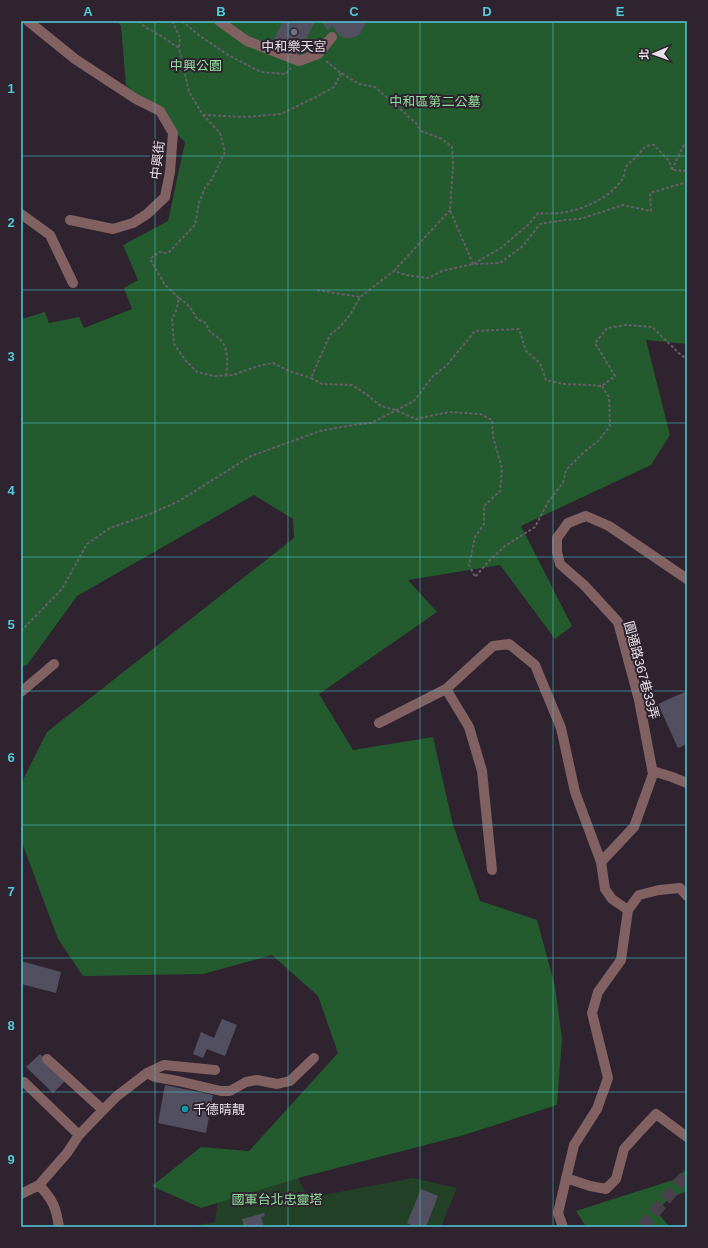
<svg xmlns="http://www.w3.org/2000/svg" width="708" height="1248" font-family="Arial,'Noto Sans TC',sans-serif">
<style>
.green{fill:#234127}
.forest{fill:#235b2e}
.building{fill:#525060}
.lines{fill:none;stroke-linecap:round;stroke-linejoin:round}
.highway-tunnel{stroke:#4a404b;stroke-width:12;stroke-dasharray:12 6;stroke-linecap:butt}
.path{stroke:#685e69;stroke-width:2;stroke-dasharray:3 2;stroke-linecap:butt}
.minor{stroke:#816161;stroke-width:10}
.grid{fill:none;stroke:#52cbd9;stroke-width:1;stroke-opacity:0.55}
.worship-dot{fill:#6b7280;stroke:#2e232f;stroke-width:1.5}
.culture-dot{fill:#0f9aa8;stroke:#2e232f;stroke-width:1.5}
.labels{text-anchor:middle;stroke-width:4;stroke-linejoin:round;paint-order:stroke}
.poi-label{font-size:13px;fill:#e8e1e8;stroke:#2e232f}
.park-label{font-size:13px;fill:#8fdf9a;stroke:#2e232f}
.street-label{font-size:13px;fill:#e8e1e8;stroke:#2e232f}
.neatline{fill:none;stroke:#52cbd9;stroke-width:1.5}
.grid-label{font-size:13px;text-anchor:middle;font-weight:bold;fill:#52cbd9}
</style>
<rect width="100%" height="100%" fill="#2e232f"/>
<path class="green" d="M 292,1165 L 308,1198 L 413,1178 L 457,1188 L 441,1227 L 187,1227 L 215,1222 L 219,1190 Z"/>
<path class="forest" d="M 117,21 L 687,21 L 687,344 L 646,340 L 670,435 L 651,465 L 521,526 L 572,626 L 555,639 L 500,565 L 408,580 L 437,612 L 319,694 L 353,750 L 433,737 L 453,825 L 480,901 L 537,920 L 555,986 L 562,1039 L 557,1105 L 464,1135 L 302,1177 L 201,1208 L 152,1186 L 201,1147 L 249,1151 L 338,1053 L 318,996 L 272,955 L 203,974 L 83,976 L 58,939 L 21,840 L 21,784 L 47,732 L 294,538 L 293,519 L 254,495 L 77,596 L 27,665 L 21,667 L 21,318 L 22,319 L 45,312 L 49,323 L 79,317 L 84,328 L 132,309 L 124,288 L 138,280 L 123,245 L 168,221 L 185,142 L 126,85 L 121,26 Z
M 687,1169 L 687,1191 L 668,1199 L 657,1212 L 670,1227 L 586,1227 L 576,1211 L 673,1180 Z"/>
<path class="building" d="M 283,21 L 315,21 L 298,56 L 272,43 Z
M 321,21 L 366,21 L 366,23 L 360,34 L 356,37 L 350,38 L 344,38 L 339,35 L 332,25 L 328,31 Z
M 687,691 L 687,744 L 678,748 L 658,704 Z
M 21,961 L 61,972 L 56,993 L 21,984 Z
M 222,1019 L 237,1025 L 225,1056 L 207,1049 L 203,1058 L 193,1054 L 201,1032 L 214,1038 Z
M 40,1054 L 66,1080 L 53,1093 L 26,1067 Z
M 165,1085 L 213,1095 L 206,1133 L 158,1123 Z
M 421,1189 L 438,1196 L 426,1227 L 415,1227 L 407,1223 Z
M 264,1213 L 265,1216 L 261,1217 L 264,1227 L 244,1227 L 242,1219 Z"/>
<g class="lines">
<path class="highway-tunnel" d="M 642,1227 L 687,1174"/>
<path class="path" d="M 139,21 L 145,27 L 161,36 L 179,48 L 189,92 L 203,115 L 220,133 L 225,152 L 212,179 L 205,188 L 199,203 L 195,225 L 168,253 L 159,252 L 150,259 L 165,285 L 179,298 L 176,311 L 172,319 L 174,344 L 186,361 L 197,372 L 215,376 L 233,375 L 258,366 L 273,363 L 289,371 L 311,378
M 172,21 L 180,38 L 179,48
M 182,21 L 200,36 L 228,55 L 261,72 L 286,74 L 291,68
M 686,21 L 687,22
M 326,61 L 341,73 L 359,84 L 375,87 L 416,123 L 421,131 L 442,139 L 452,147 L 453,166 L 450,210 L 473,264 L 500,263 L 523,246 L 540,224 L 564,220 L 580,219 L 623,205 L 651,211 L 650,193 L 687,182
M 203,115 L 246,117 L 281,114 L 316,97 L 334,87 L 341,73
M 672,170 L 682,148 L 687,141
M 394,271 L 450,210
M 317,290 L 360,297
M 179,298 C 188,304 192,309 197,319 L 206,323 C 210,337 216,333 223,343 C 228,351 228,365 226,375
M 602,386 L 609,397 L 610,426 L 598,441 L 583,453 L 566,470 L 563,483 L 548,502 L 535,527 L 505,546 L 489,561 L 475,577 L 469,565 L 475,537 L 484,524 L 484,506 L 500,491 L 502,468 L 493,437 L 492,420 L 480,414 L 449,412 L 416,419 L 395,410 L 381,406 L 366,394 L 352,385 L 322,384 L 311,378 L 330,335 L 341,326 L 350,315 L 360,297 L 394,271 L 406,275 L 428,278 L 442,271 L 473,264 L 501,248 L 529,224 L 538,213 C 567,216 603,205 621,181 C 625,177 624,171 626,167 C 628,163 632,161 635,158 C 639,155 641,150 645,147 C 648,145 652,145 654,145 L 669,161 L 672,170 L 687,171
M 21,631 L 62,589 L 87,544 L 110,528 L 150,514 L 179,501 L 251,456 L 320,431 L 353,425 L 371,423 L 414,401 L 433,376 L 446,366 L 475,331 L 519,329 L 526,351 L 540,363 L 546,380 L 563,384 L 591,385 L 602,386 L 615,376 L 595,343 L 607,328 L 626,325 L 652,327 L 681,355 L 687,359"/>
<path class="minor" d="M 28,21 L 75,59 L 136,99 L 160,111 L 173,133 L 170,172 L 165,197 L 147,214 L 133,223 L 113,229 L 70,220
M 219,21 L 247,41 L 299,61 L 318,54 L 332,37
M 21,214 L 50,235 L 73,283
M 446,689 L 469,727 L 482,771 L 492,870
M 21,692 L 54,664
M 379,723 L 446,689 L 493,646 L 509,644 L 535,665 L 561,728 L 575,792 L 601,862 L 605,889 L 612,899 L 628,910 L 621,960 L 598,992 L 592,1013 L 608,1078 L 597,1109 L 574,1145 L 558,1213 L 563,1227
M 653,771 L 672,777 L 687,783
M 601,862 L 634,827 L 653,774 L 639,700 L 618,622 L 584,585 L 560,564 L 557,552 L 557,538 L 568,523 L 586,516 L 609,526 L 687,579
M 628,910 L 639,895 L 659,890 L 680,888 L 687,896
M 47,1059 L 103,1110
M 147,1073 L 155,1077 L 178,1081 L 221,1091 L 230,1091 L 246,1082 L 257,1080 L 277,1084 L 290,1081 L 314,1058
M 24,1082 L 79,1135
M 566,1178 L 590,1186 L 606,1189 L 616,1179 L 624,1149 L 641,1130 L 656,1114 L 687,1137
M 39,1185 C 53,1200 56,1207 59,1227
M 21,1194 L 39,1185 L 67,1153 L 79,1135 L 103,1110 L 117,1096 L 147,1073 L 164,1065 L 215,1070"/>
</g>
<path class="grid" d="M 155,21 L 155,1227M 288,21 L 288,1227M 420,21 L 420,1227M 553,21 L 553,1227M 21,156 L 687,156M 21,290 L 687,290M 21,423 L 687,423M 21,557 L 687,557M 21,691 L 687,691M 21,825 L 687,825M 21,958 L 687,958M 21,1092 L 687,1092"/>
<circle class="worship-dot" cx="294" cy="32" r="4"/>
<circle class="culture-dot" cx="185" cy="1109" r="4"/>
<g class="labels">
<g class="poi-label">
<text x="294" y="51">中和樂天宮</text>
<text x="193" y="1114" text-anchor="start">千德晴靚</text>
</g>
<g class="park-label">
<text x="196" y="70">中興公園</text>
<text x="435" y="106">中和區第二公墓</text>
<text x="277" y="1204">國軍台北忠靈塔</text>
</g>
<g class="street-label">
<text transform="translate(157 160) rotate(-84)" y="5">中興街</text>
<text transform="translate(642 670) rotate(75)" y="5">圓通路367巷33弄</text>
</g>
</g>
<rect width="708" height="1248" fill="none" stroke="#2e232f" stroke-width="44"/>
<g transform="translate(654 54) rotate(268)" stroke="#2e232f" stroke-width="3" paint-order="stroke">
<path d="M0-3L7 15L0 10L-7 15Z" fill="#e8e1e8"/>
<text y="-6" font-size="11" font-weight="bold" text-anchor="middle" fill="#e8e1e8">北</text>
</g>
<rect x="22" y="22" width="664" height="1204" class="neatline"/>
<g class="grid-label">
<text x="88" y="16">A</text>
<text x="221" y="16">B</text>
<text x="354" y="16">C</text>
<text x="487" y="16">D</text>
<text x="620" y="16">E</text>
<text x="11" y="93">1</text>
<text x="11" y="227">2</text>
<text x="11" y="361">3</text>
<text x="11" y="495">4</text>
<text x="11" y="629">5</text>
<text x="11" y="762">6</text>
<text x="11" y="896">7</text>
<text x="11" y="1030">8</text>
<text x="11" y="1164">9</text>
</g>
</svg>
